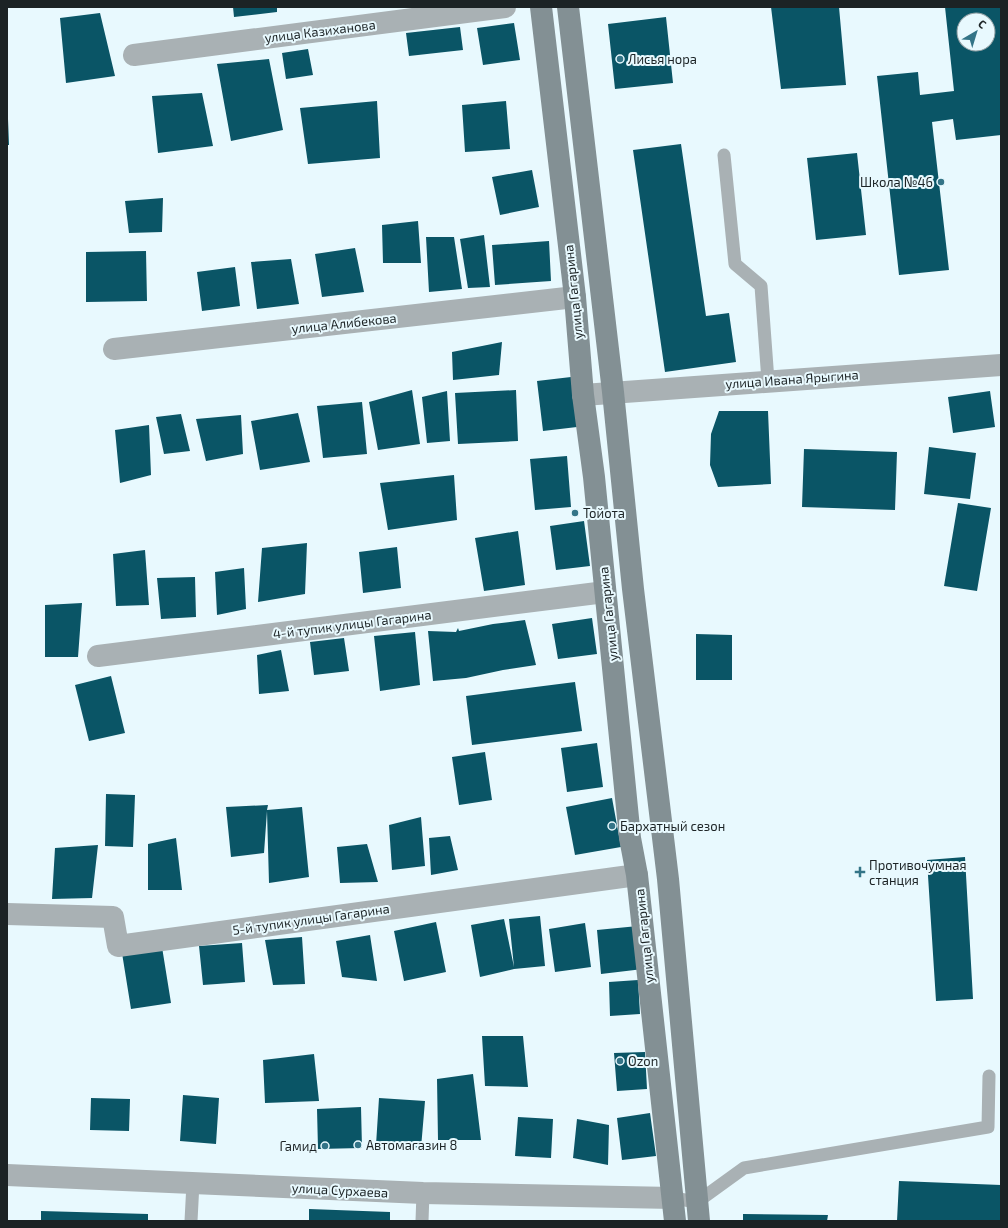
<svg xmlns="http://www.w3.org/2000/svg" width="1008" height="1228" font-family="'Exo 2',sans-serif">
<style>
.building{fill:#0a5566;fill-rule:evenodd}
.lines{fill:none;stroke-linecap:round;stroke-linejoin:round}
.service{stroke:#a9b1b4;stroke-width:13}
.minor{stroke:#a9b1b4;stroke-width:22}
.secondary{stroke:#839094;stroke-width:22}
.poi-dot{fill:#337487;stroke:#e8f9fe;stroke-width:1.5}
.labels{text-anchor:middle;stroke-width:4;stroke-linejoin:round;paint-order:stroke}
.street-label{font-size:13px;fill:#1c2325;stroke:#e8f9fe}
.poi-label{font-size:13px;fill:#1c2325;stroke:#e8f9fe;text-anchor:start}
</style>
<rect width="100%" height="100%" fill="#e8f9fe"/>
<path class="building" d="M 233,7 L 277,7 L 277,12 L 234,17 Z
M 771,7 L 839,7 L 846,85 L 781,89 Z
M 945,7 L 1001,7 L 1001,135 L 956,140 L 953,119 L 932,122 L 949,270 L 899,275 L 877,76 L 918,72 L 920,95 L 954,91 ZM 964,20 L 988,20 L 988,44 L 964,44 Z
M 100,13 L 115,76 L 66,83 L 60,18 Z
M 666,17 L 673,83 L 615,89 L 608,24 Z
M 514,23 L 520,60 L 483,65 L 477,28 Z
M 460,27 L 463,50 L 409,56 L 406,33 Z
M 308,49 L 313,75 L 286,79 L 282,53 Z
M 269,59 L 283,130 L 231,141 L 217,64 Z
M 202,93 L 213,146 L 158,153 L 152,96 Z
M 377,101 L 380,158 L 308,164 L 300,108 Z
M 506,101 L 510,149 L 465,152 L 462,105 Z
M 7,119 L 8,119 L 9,145 L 7,145 Z
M 681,144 L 706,316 L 729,313 L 736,362 L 665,372 L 633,150 Z
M 857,153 L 866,235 L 816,240 L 807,158 Z
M 532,170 L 539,207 L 500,215 L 492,177 Z
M 163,198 L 162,232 L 129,233 L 125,201 Z
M 418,221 L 421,263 L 383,263 L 382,225 Z
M 484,235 L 490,287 L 468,288 L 460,239 Z
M 426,237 L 454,237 L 462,289 L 429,292 Z
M 549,241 L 551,281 L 495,285 L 492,245 Z
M 355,248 L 364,292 L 322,297 L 315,254 Z
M 146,251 L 147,301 L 86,302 L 86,252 Z
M 291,259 L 299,304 L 257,309 L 251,262 Z
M 235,267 L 240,306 L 202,311 L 197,272 Z
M 502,342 L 499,375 L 453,380 L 452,352 Z
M 571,377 L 577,427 L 543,431 L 537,381 Z
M 412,390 L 420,444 L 378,450 L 369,402 Z
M 516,390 L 518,441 L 458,444 L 455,393 Z
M 447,391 L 450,441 L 427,443 L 422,397 Z
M 990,391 L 995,427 L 953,433 L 948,397 Z
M 362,402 L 367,454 L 323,458 L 317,406 Z
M 719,411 L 768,411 L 771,484 L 718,487 L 710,465 L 711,434 Z
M 298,413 L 310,462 L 260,470 L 251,421 Z
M 181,414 L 190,451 L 164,454 L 156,417 Z
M 241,415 L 243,454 L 206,461 L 196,419 Z
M 149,425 L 151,475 L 120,483 L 115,430 Z
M 929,447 L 976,453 L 970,499 L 924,494 Z
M 804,449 L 897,452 L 895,510 L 802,507 Z
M 567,456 L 571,507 L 535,510 L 530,459 Z
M 454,475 L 457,520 L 388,530 L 380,483 Z
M 958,503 L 991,508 L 977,591 L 944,586 Z
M 584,521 L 590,566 L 556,570 L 550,526 Z
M 518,531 L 525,585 L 484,591 L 475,538 Z
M 307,543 L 305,594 L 258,602 L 262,548 Z
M 397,547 L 401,588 L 363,593 L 359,552 Z
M 145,550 L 149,605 L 116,606 L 113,554 Z
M 244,568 L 246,609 L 217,615 L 215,572 Z
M 195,577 L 196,617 L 161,619 L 157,578 Z
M 82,603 L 78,657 L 45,657 L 45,605 Z
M 592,618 L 597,654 L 558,659 L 552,624 Z
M 525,620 L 536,665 L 503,670 L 466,678 L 433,681 L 428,631 L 456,632 L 458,628 L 459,631 L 493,624 Z
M 415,632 L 420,685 L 380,691 L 374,636 Z
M 696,634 L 732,635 L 732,680 L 696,680 Z
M 344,638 L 349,671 L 314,675 L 310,642 Z
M 281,650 L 289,691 L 259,694 L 257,655 Z
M 111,676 L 125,733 L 89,741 L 75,685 Z
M 575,682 L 582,731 L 472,745 L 466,696 Z
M 597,743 L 603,787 L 567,792 L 561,748 Z
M 485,752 L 492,800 L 459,805 L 452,757 Z
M 106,794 L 135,795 L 133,847 L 105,846 Z
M 612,798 L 621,847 L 575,855 L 566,807 Z
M 268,805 L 267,810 L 302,807 L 309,877 L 269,883 L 267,811 L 264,853 L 231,857 L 226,807 Z
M 421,817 L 425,866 L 392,870 L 389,825 Z
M 450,836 L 458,870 L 431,875 L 429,838 Z
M 176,838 L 182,890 L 148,890 L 148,844 Z
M 367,844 L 378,882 L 340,883 L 337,847 Z
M 98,845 L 92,898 L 52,899 L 55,848 Z
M 965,857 L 973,999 L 936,1001 L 927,860 Z
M 540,916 L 545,966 L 514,969 L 480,977 L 471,925 L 504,919 L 514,967 L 509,919 Z
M 436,922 L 446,972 L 404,981 L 394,931 Z
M 585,923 L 591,967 L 555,972 L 549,929 Z
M 638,926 L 643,969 L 601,974 L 597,930 Z
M 370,935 L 377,981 L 342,977 L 336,941 Z
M 302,937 L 305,984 L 273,985 L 265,940 Z
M 242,943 L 245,982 L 203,985 L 199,946 Z
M 162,947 L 171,1003 L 131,1009 L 122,953 Z
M 638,980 L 640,1014 L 610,1016 L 609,982 Z
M 482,1036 L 523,1036 L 528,1087 L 485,1086 Z
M 645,1052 L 647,1089 L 617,1091 L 614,1053 Z
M 314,1054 L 319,1101 L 265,1103 L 263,1060 Z
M 473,1074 L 481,1140 L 438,1140 L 437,1079 Z
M 183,1095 L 219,1098 L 216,1144 L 180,1141 Z
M 91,1098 L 130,1099 L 129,1131 L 90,1130 Z
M 379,1098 L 425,1101 L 421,1148 L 376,1145 Z
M 361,1107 L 362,1148 L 318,1149 L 317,1109 Z
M 650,1113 L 656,1156 L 622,1160 L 617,1118 Z
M 518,1117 L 553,1119 L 551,1158 L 515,1156 Z
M 577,1119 L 609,1125 L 608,1165 L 573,1158 Z
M 899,1181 L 1001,1185 L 1001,1221 L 897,1221 Z
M 309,1209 L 390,1212 L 390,1221 L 309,1221 Z
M 41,1211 L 148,1214 L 148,1221 L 41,1221 Z
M 743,1214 L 828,1215 L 827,1221 L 743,1221 Z"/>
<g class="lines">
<path class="service" d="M 724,155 L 735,264 L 761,286 L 768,381
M 673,1198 L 697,1202 L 744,1168 L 988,1127 L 989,1076
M 191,1221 L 193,1183
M 422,1221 L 423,1193"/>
<path class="minor" d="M 134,55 L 505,7
M 114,349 L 575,297
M 583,395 L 1001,365
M 98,656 L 605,592
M 7,914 L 113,917 L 118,946 L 637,875
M 7,1175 L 423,1193 L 673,1198"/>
<path class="secondary" d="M 541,7 L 575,297 L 583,395 L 594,477 L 630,838 L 637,875 L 675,1221
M 568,7 L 613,392 L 633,589 L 668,879 L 699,1221"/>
</g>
<g class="poi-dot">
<circle cx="620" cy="59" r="4"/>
<circle cx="941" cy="182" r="4"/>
<circle cx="575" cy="513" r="4"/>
<circle cx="612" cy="826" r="4"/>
<path d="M858 866h4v4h4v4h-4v4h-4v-4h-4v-4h4z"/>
<circle cx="620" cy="1061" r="4"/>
<circle cx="358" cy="1145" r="4"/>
<circle cx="325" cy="1146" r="4"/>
</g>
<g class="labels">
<g class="street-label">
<text transform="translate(320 31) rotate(-7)" y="5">улица Казиханова</text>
<text transform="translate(573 292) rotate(-96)" y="5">улица Гагарина</text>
<text transform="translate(344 323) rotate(-6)" y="5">улица Алибекова</text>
<text transform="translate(792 379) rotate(-4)" y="5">улица Ивана Ярыгина</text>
<text transform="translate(608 614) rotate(-96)" y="5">улица Гагарина</text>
<text transform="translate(352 624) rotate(-7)" y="5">4-й тупик улицы Гагарина</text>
<text transform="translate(311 919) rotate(-8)" y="5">5-й тупик улицы Гагарина</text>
<text transform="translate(644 936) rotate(-96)" y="5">улица Гагарина</text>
<text transform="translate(340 1190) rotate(3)" y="5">улица Сурхаева</text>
</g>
<g class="poi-label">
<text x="628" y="64">Лисья нора</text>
<text x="933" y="187" text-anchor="end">Школа №46</text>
<text x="583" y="518">Тойота</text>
<text x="620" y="831">Бархатный сезон</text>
<text x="869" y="870">Противочумная<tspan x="869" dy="15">станция</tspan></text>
<text x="628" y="1066">Ozon</text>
<text x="366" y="1150">Автомагазин 8</text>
<text x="317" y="1151" text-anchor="end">Гамид</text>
</g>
</g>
<rect width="1008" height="1228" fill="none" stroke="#1c2325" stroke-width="16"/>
<g transform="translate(976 32) rotate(38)"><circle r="19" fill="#e8f9fe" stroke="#96a3a7"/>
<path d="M0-3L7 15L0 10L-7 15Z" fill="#337487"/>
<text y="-6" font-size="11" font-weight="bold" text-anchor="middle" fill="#1c2325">С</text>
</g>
</svg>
